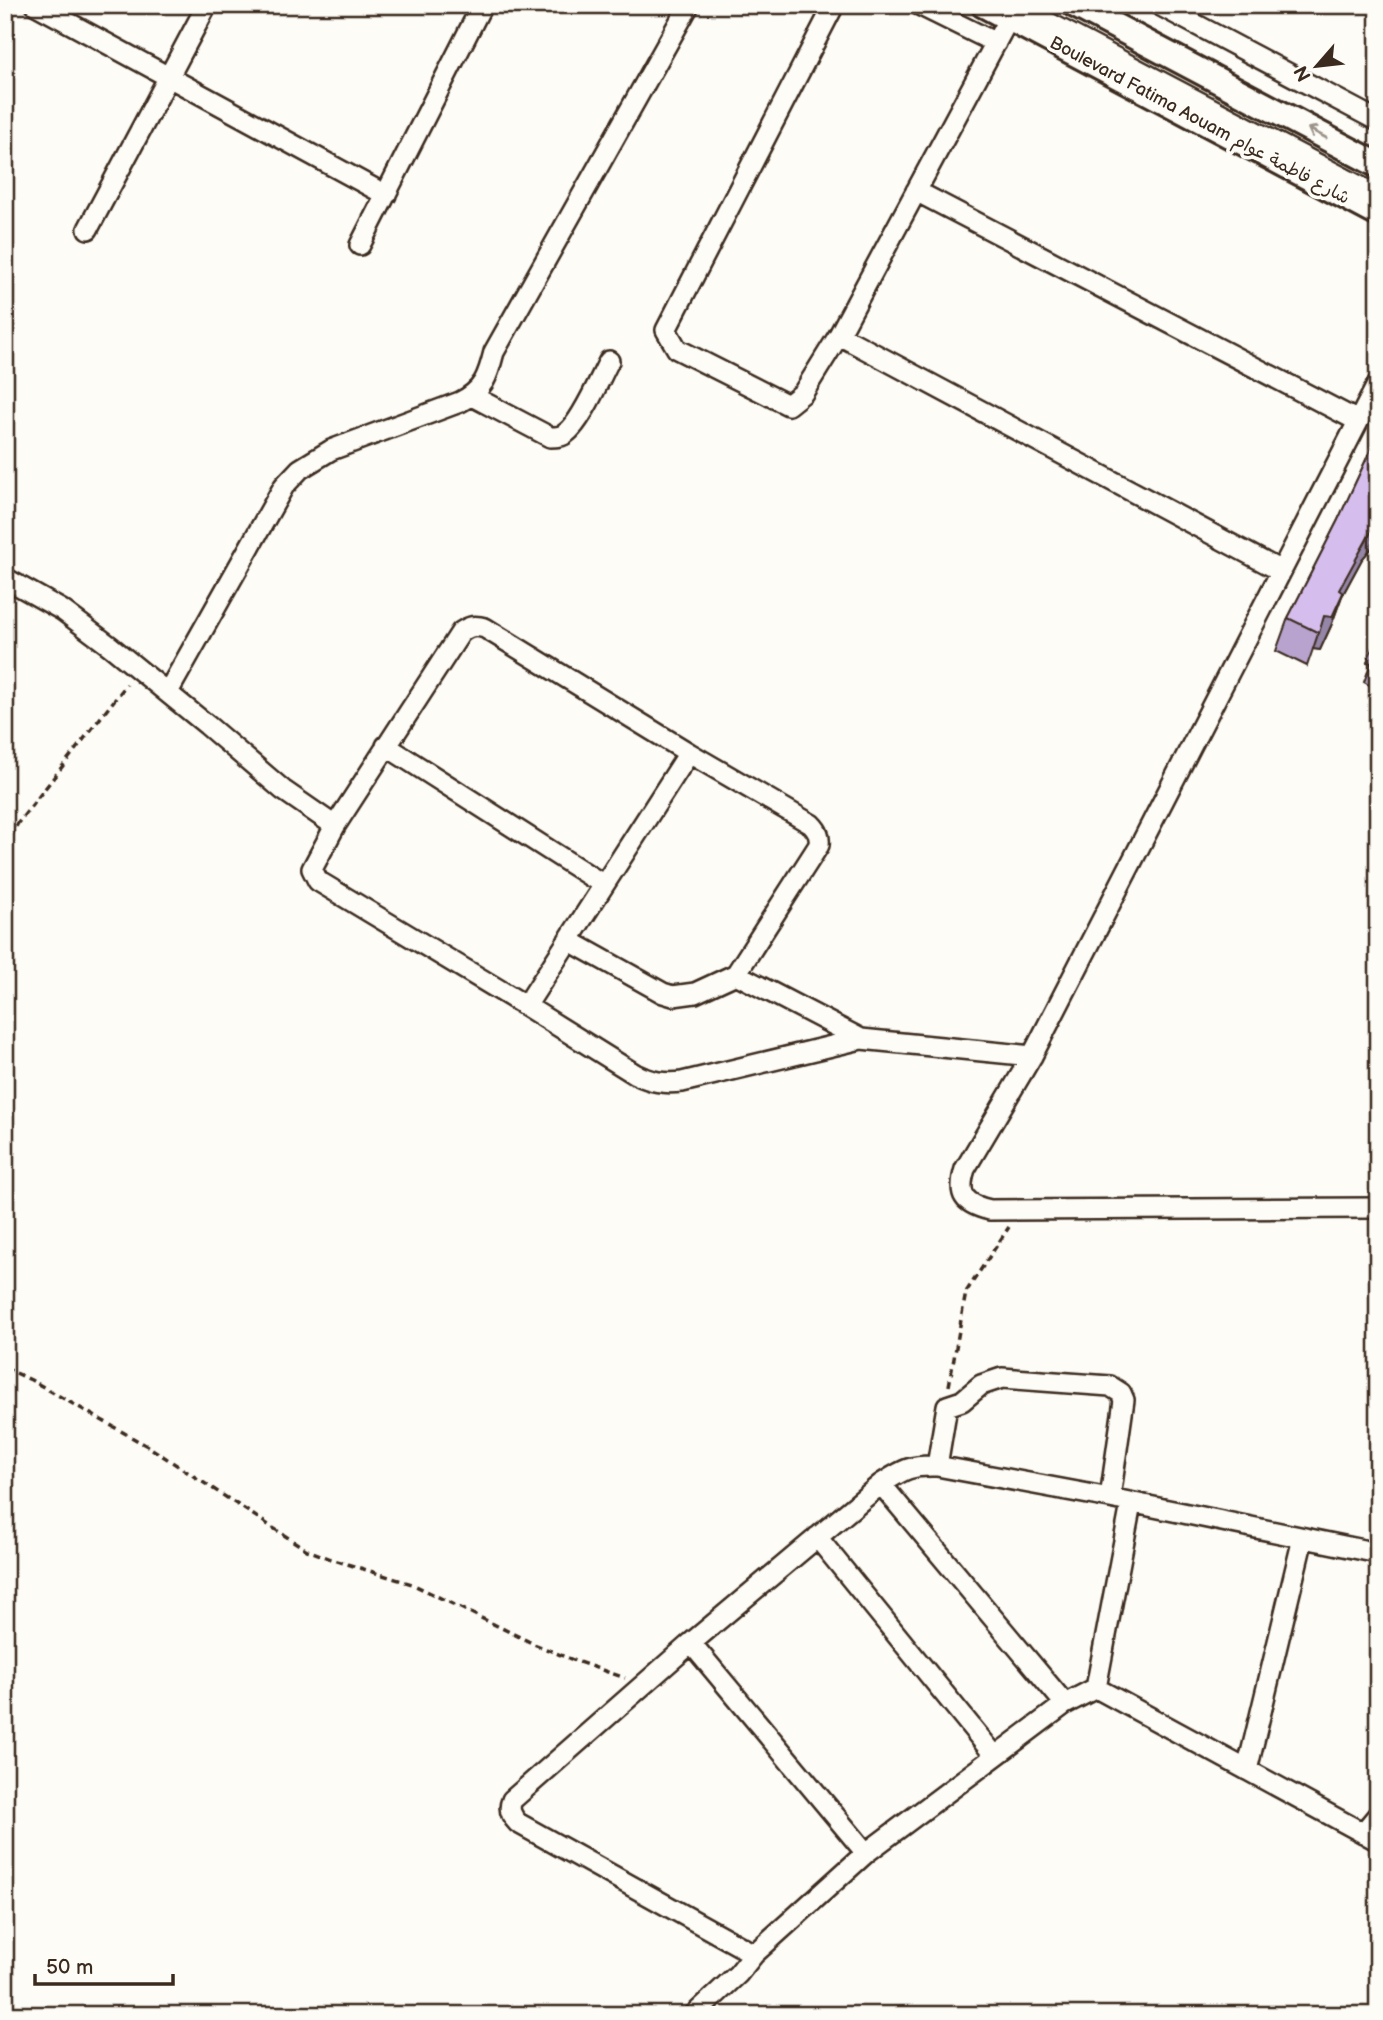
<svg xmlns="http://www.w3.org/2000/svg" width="1383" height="2020" font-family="'Balsamiq Sans','Playpen Sans Arabic',sans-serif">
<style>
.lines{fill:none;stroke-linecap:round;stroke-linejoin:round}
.minor-casing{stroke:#3b2a1e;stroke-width:24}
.major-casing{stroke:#3b2a1e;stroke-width:30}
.path{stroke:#3b2a1e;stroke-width:3.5;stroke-dasharray:7 5;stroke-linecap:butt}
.minor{stroke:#fdfcf7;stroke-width:19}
.major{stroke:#fdfcf7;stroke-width:24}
.wall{fill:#b7a3cd;stroke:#3b2a1e;stroke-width:2}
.shaded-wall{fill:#9585a7;stroke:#3b2a1e;stroke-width:2}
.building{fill:#d5beee;stroke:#3b2a1e;stroke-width:2}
.oneway{stroke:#9c938a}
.labels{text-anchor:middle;stroke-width:7;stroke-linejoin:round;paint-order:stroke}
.street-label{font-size:18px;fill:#3b2a1e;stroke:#fdfcf7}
</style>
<rect width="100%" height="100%" fill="#fdfcf7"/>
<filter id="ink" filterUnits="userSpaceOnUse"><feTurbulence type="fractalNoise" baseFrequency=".0143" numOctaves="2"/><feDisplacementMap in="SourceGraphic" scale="14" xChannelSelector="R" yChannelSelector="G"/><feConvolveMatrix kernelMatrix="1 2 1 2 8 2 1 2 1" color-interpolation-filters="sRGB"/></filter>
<g filter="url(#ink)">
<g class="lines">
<g class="minor-casing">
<path id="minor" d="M 36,5 L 386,195
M 834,5 L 666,330 L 677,349 L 788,405 L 803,393 L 839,335
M 919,5 L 996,43
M 1015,5 L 1378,196
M 1159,5 L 1378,121
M 1009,18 L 839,335 L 1281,571
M 916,191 L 1358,421
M 88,229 L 207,5
M 360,245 L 482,5
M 1378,383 L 1032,1056 L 965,1169 C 957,1195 964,1204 990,1210 L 1378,1208
M 472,396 L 550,437 C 556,437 562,437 566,433 C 581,423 600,378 609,361
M 5,578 L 62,610 L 110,646 L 207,725 L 283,790 L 335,826
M 168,692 L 284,486 L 300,469 L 331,450 L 460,402 C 484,390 488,376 494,352 L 689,5
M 386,746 L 604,885
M 568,940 L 663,993 L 673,996 L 695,993 L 736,974 L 819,845 C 820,836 818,831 811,824 L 689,753 L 485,628 C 475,625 470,626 461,632 L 335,826 L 312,869 L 318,881 L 526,1006 L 635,1074 C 652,1082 663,1084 682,1082 L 861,1039
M 736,974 L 861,1039 L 1032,1056
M 526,1006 L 689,753
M 937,1466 L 947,1406 L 962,1401 L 981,1385 L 1002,1378 L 1110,1386 L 1121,1393 L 1124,1400 L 1110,1498
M 881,1484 L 1065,1704
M 817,1537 L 995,1756
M 691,1643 L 866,1853
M 1096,1688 L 1378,1841
M 1096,1688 L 1131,1504
M 1247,1770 L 1303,1538
M 1363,1833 L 1378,1815
M 754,1954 L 518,1823 C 511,1816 508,1809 512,1800 L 691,1643 L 881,1484 C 903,1470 909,1465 937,1466 L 1110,1498 L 1378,1553
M 694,2015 L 738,1974 L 754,1954 L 866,1853 L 1065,1704 L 1096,1688"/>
</g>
<g class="major-casing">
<path id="major" d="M 984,5 L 1378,214
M 1075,5 L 1378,165"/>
</g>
<path class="path" d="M 5,848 L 18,823 L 127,684
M 5,1368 L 31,1380 L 149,1447 L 307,1550 L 334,1560 L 412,1584 L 534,1644 L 573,1660 L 625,1678
M 949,1386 L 966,1292 L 1009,1227"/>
<use href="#minor" class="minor"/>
<use href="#major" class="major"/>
</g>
<path class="wall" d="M 1378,434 L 1378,541 L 1362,559 L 1342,596 L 1331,626 L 1320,650 L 1313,649 L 1307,666 L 1276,651 L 1288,618 L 1338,520 Z
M 1378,633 L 1378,690 L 1364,682 L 1371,663 L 1367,662 Z"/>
<path class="shaded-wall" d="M 1378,522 L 1378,541 L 1362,559 L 1342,596 L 1331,626 L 1320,650 L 1313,649 L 1324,616 L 1374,526 Z"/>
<path class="building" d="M 1378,434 L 1378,522 L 1374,526 L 1339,590 L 1343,593 L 1332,617 L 1324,616 L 1319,633 L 1288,618 L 1338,520 Z"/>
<defs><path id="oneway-shaft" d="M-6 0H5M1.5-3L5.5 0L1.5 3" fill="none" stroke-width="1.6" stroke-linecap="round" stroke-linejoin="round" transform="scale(1.75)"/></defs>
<use class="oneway" href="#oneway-shaft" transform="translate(1317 133) rotate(-152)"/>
</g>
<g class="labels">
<g class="street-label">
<text transform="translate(1200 120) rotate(28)" y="6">Boulevard Fatima Aouam شارع فاطمة عوام</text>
</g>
</g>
<rect width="1383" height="2020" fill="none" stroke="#fdfcf7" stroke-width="28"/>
<rect x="14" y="14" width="1355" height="1992" fill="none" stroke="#3b2a1e" stroke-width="2.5" filter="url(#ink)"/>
<g transform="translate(1317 66) rotate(242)" stroke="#fdfcf7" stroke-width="5" paint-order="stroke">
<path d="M0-5L12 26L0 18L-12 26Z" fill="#3b2a1e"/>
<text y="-10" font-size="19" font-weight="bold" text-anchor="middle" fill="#3b2a1e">N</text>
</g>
<path d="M35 1974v10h138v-10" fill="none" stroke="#3b2a1e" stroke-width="3.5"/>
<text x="46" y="1974" font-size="21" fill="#3b2a1e" stroke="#fdfcf7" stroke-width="5" paint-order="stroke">50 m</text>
</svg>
